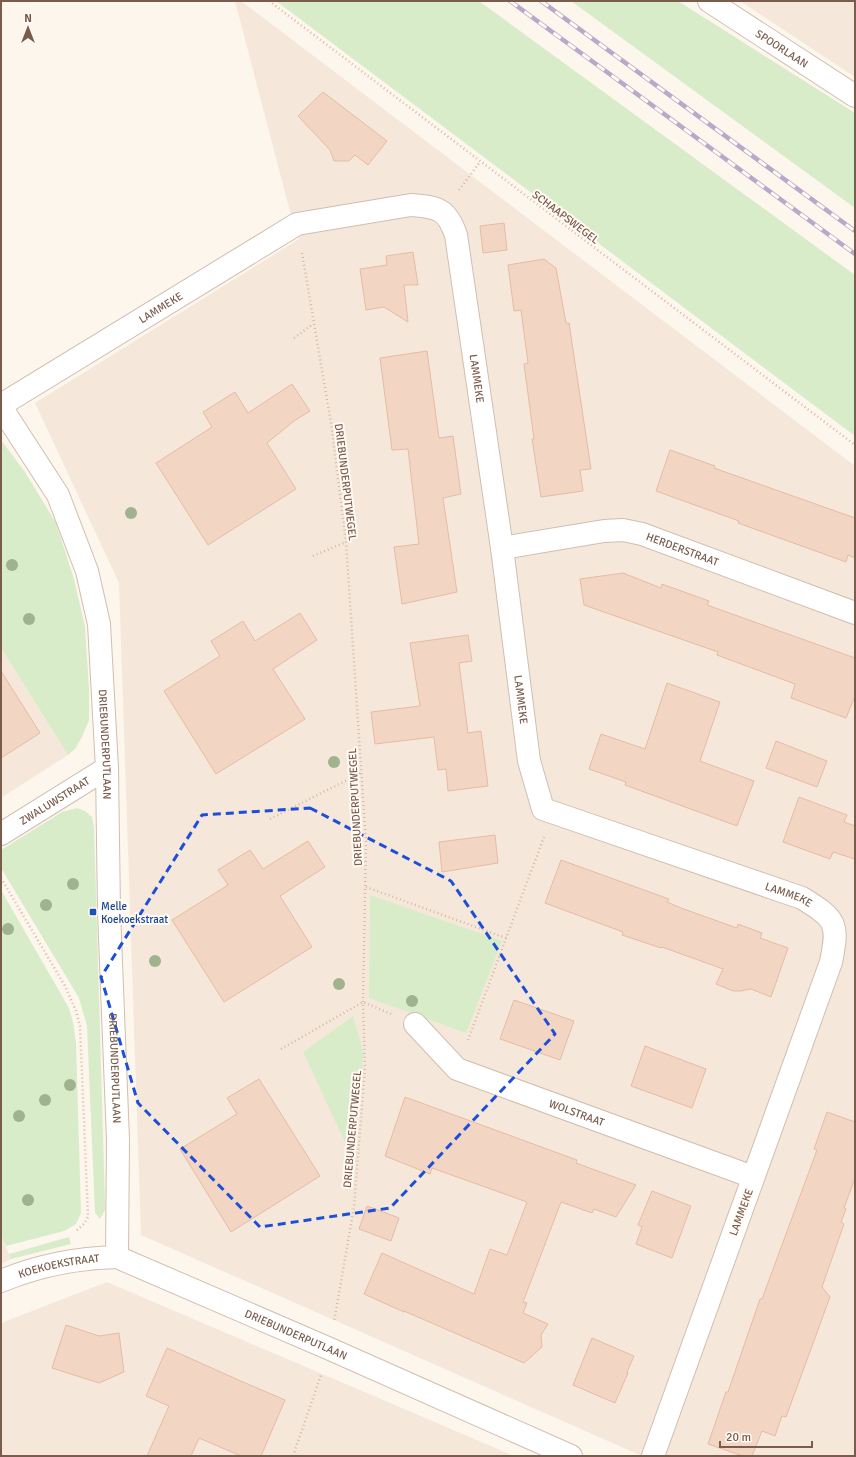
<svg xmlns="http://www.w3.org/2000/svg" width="856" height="1457" font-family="Signika,sans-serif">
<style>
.residential{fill:#f5e8da}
.green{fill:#d8ecc9}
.building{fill:#f3d5c3;stroke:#e6bba3}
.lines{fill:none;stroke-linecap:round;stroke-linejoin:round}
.minor-casing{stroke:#d1beb0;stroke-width:24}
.path{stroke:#d9b8a5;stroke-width:2.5;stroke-dasharray:1 3;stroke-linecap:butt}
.minor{stroke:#fff;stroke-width:22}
.rail-casing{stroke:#b9a8c9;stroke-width:4.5}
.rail{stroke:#fffaf3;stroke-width:3;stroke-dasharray:9;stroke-linecap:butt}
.tree{fill:#a0b28e}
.marked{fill:none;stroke:#1d4ed8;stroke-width:3;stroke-dasharray:8 5;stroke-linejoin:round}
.transit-dot{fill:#1a4fb4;stroke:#fffaf3;stroke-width:1.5}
.labels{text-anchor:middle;stroke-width:4;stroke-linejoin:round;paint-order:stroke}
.street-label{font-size:11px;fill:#7a5c4d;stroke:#fffaf3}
.transit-label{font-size:11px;fill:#164399;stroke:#fffaf3;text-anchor:start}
</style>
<rect width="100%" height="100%" fill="#fdf6ec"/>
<path class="residential" d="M 235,1 L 241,1 L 855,466 L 855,1456 L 642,1456 L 141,1235 L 119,583 L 35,403 L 299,239 L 289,208 Z
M 740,1 L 855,1 L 855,77 L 802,42 Z
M 1,648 L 68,755 L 1,798 Z
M 1,1236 L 11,1259 L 1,1264 Z
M 107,1282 L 514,1456 L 1,1456 L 1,1323 Z"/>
<path class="green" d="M 276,1 L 479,1 L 855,275 L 855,436 Z
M 571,1 L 678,1 L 855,113 L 855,208 Z
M 1,440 L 25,472 L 56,523 L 74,579 L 85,627 L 89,689 L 89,720 L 82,737 L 75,749 L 68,755 L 1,648 Z
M 77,808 L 85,811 L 92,817 L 94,827 L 105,1203 L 105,1210 L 100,1219 L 95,1213 L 87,1026 L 79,998 L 1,868 L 1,850 L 62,812 Z
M 1,890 L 69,1008 L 73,1022 L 76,1043 L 81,1213 L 76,1224 L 64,1231 L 6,1246 L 1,1236 Z
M 370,895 L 502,941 L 466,1033 L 369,998 Z
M 353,1016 L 364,1054 L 351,1155 L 303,1052 Z
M 69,1237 L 71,1244 L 11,1259 L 9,1254 Z"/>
<path class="building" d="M 323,92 L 387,141 L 368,165 L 355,155 L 349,161 L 334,161 L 330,150 L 298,116 Z
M 504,223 L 507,250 L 483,253 L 480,226 Z
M 413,252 L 418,285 L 404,285 L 408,322 L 384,307 L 366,310 L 360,269 L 387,265 L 386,256 Z
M 544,259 L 556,268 L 566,323 L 569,323 L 591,469 L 580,470 L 583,491 L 541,497 L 532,439 L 534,439 L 524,364 L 528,363 L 521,310 L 514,311 L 508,265 Z
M 427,351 L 439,438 L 453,436 L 461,494 L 443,498 L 457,592 L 402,604 L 394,547 L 419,544 L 408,449 L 392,450 L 380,358 Z
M 292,384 L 310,411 L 294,421 L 267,443 L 296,489 L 208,545 L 156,463 L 212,427 L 203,412 L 235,392 L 248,413 Z
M 670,450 L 715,466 L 714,468 L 855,518 L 855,558 L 848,555 L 846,562 L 738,523 L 739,521 L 656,491 Z
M 623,573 L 661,588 L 662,584 L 709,601 L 707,605 L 855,658 L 855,696 L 846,718 L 791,698 L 795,684 L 717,655 L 718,652 L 584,605 L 580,579 Z
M 300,613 L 317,640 L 273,669 L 305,719 L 216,774 L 164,691 L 220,656 L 211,641 L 243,621 L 255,641 Z
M 468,635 L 472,661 L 459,663 L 468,733 L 481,731 L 488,786 L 448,791 L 446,769 L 438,770 L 434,737 L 375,744 L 371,712 L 420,706 L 410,643 Z
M 1,671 L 40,733 L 1,758 Z
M 667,683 L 720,702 L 700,761 L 754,781 L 737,826 L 625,785 L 626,782 L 589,769 L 601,734 L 645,749 Z
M 776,741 L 827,761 L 817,787 L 766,768 Z
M 799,797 L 847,815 L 844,822 L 855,826 L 855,859 L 833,852 L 830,859 L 783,842 Z
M 495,835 L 498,863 L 442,872 L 439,842 Z
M 308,841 L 325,867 L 280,896 L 312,947 L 224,1002 L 172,920 L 228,885 L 218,870 L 250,850 L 263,869 Z
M 561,860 L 669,899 L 667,902 L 681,908 L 737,928 L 738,924 L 762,933 L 760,938 L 788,948 L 771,997 L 751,989 L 740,991 L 733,991 L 716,984 L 723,969 L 662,947 L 661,948 L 622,935 L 623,932 L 545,903 Z
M 514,1000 L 574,1021 L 560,1060 L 500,1039 Z
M 645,1046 L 706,1069 L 692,1108 L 631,1086 Z
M 259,1079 L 320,1176 L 231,1232 L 180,1149 L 237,1114 L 227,1098 Z
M 405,1097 L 577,1160 L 576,1163 L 636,1185 L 616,1217 L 594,1209 L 592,1213 L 561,1202 L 523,1302 L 527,1303 L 523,1313 L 548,1324 L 541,1335 L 542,1347 L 524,1363 L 404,1311 L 404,1312 L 364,1294 L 382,1253 L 474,1294 L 490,1249 L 507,1255 L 527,1202 L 432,1168 L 430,1174 L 385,1156 Z
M 827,1112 L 855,1122 L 855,1178 L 844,1208 L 846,1209 L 841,1222 L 844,1224 L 822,1287 L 830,1297 L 786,1417 L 782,1416 L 775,1436 L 762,1431 L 752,1456 L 743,1456 L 708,1444 L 726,1392 L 728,1392 L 760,1299 L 762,1299 L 817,1150 L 814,1149 Z
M 652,1191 L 691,1206 L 672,1258 L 636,1244 L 642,1227 L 638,1225 Z
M 367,1206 L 399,1218 L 391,1241 L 359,1229 Z
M 66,1325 L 99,1336 L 119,1333 L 124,1372 L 99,1383 L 52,1368 Z
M 592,1338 L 634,1356 L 627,1372 L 628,1373 L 615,1403 L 573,1385 Z
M 167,1348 L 243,1382 L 285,1400 L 261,1456 L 241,1456 L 199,1438 L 191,1456 L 147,1456 L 169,1406 L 146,1396 Z"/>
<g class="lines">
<g class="minor-casing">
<g id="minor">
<path id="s1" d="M 709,1 L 855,96"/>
<path id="s2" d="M 1,405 L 297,224 L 411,205 C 438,207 447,209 456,235 L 502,548 L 529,761 L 543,809 L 802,898 C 836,919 839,923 831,962 L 653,1456"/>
<path id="s3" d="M 1,407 L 58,495 L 87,571 L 99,624 L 107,768 L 109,912 L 118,1140 L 117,1257 L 330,1349 L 571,1456"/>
<path id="s4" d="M 502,548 L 604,531 L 623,530 L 642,534 L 855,613"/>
<path id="s5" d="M 1,834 L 107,768"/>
<path id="s6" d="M 415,1024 L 457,1069 L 753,1177"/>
<path id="s7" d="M 1,1281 C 37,1266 78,1258 117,1257"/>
</g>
</g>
<path class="path" d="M 269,1 L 855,445
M 459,190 L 480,162
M 302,253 L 331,423 L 346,542 L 366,842 L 363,1002 L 365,1067 L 354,1207 L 334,1322
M 294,338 L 313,324
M 313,556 L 346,542
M 270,819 L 361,773
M 1,878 L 65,986 L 76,1011 L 80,1026 L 88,1217 L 84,1224 L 75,1232
M 366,887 L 506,938
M 468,1040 L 544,837
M 281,1049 L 363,1002 L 391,1014
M 293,1456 L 321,1375"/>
<use href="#minor" class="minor"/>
<g class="rail-casing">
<path id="rail" d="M 510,1 L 855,254
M 541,1 L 855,231"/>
</g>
<use href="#rail" class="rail"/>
</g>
<g class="tree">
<circle cx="131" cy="513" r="6"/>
<circle cx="12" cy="565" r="6"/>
<circle cx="29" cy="619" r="6"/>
<circle cx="334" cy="762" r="6"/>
<circle cx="73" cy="884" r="6"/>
<circle cx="46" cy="905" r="6"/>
<circle cx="8" cy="929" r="6"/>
<circle cx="155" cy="961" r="6"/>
<circle cx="339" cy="984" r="6"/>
<circle cx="412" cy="1001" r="6"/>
<circle cx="70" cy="1085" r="6"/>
<circle cx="45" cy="1100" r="6"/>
<circle cx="19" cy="1116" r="6"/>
<circle cx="28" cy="1200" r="6"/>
</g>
<path class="marked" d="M 310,808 L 451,881 L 555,1034 L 390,1208 L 260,1227 L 138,1103 L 101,977 L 202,815 Z"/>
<rect class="transit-dot" x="89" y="908" width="8" height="8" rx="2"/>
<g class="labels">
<g class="street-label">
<text dy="4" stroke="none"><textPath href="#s1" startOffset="87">SPOORLAAN</textPath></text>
<text transform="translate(566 217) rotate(37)" y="4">SCHAAPSWEGEL</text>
<text dy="4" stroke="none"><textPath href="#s2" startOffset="187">LAMMEKE</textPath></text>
<text dy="4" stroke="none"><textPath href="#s2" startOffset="667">LAMMEKE</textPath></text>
<text transform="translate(346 482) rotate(83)" y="4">DRIEBUNDERPUTWEGEL</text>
<text dy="4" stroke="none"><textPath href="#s4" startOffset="185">HERDERSTRAAT</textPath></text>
<text dy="4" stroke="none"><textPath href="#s2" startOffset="991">LAMMEKE</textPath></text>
<text dy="4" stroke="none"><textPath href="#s3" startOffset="361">DRIEBUNDERPUTLAAN</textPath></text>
<text dy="4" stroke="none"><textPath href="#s5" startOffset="63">ZWALUWSTRAAT</textPath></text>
<text transform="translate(355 807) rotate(-93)" y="4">DRIEBUNDERPUTWEGEL</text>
<text dy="4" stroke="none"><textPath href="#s2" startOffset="1363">LAMMEKE</textPath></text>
<text dy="4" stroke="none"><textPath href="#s3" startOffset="685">DRIEBUNDERPUTLAAN</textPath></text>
<text dy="4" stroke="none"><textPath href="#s6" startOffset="189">WOLSTRAAT</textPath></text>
<text transform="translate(352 1129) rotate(-85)" y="4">DRIEBUNDERPUTWEGEL</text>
<text transform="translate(741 1212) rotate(-70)" y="4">LAMMEKE</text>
<text dy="4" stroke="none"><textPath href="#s7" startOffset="60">KOEKOEKSTRAAT</textPath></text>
<text dy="4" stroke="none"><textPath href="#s3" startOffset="1069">DRIEBUNDERPUTLAAN</textPath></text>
</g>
<g class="transit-label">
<text x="101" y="910">Melle<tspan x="101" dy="13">Koekoekstraat</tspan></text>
</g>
</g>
<rect width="856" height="1457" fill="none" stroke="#7a5c4d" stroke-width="4"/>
<g transform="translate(28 28)" stroke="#fffaf3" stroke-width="3" paint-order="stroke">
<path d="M0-3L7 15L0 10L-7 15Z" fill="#7a5c4d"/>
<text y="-6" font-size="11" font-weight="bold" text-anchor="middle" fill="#7a5c4d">N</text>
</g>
<path d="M720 1441v6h92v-6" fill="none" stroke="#7a5c4d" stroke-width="2"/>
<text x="726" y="1441" font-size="12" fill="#7a5c4d" stroke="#fffaf3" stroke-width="3" paint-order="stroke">20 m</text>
</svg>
